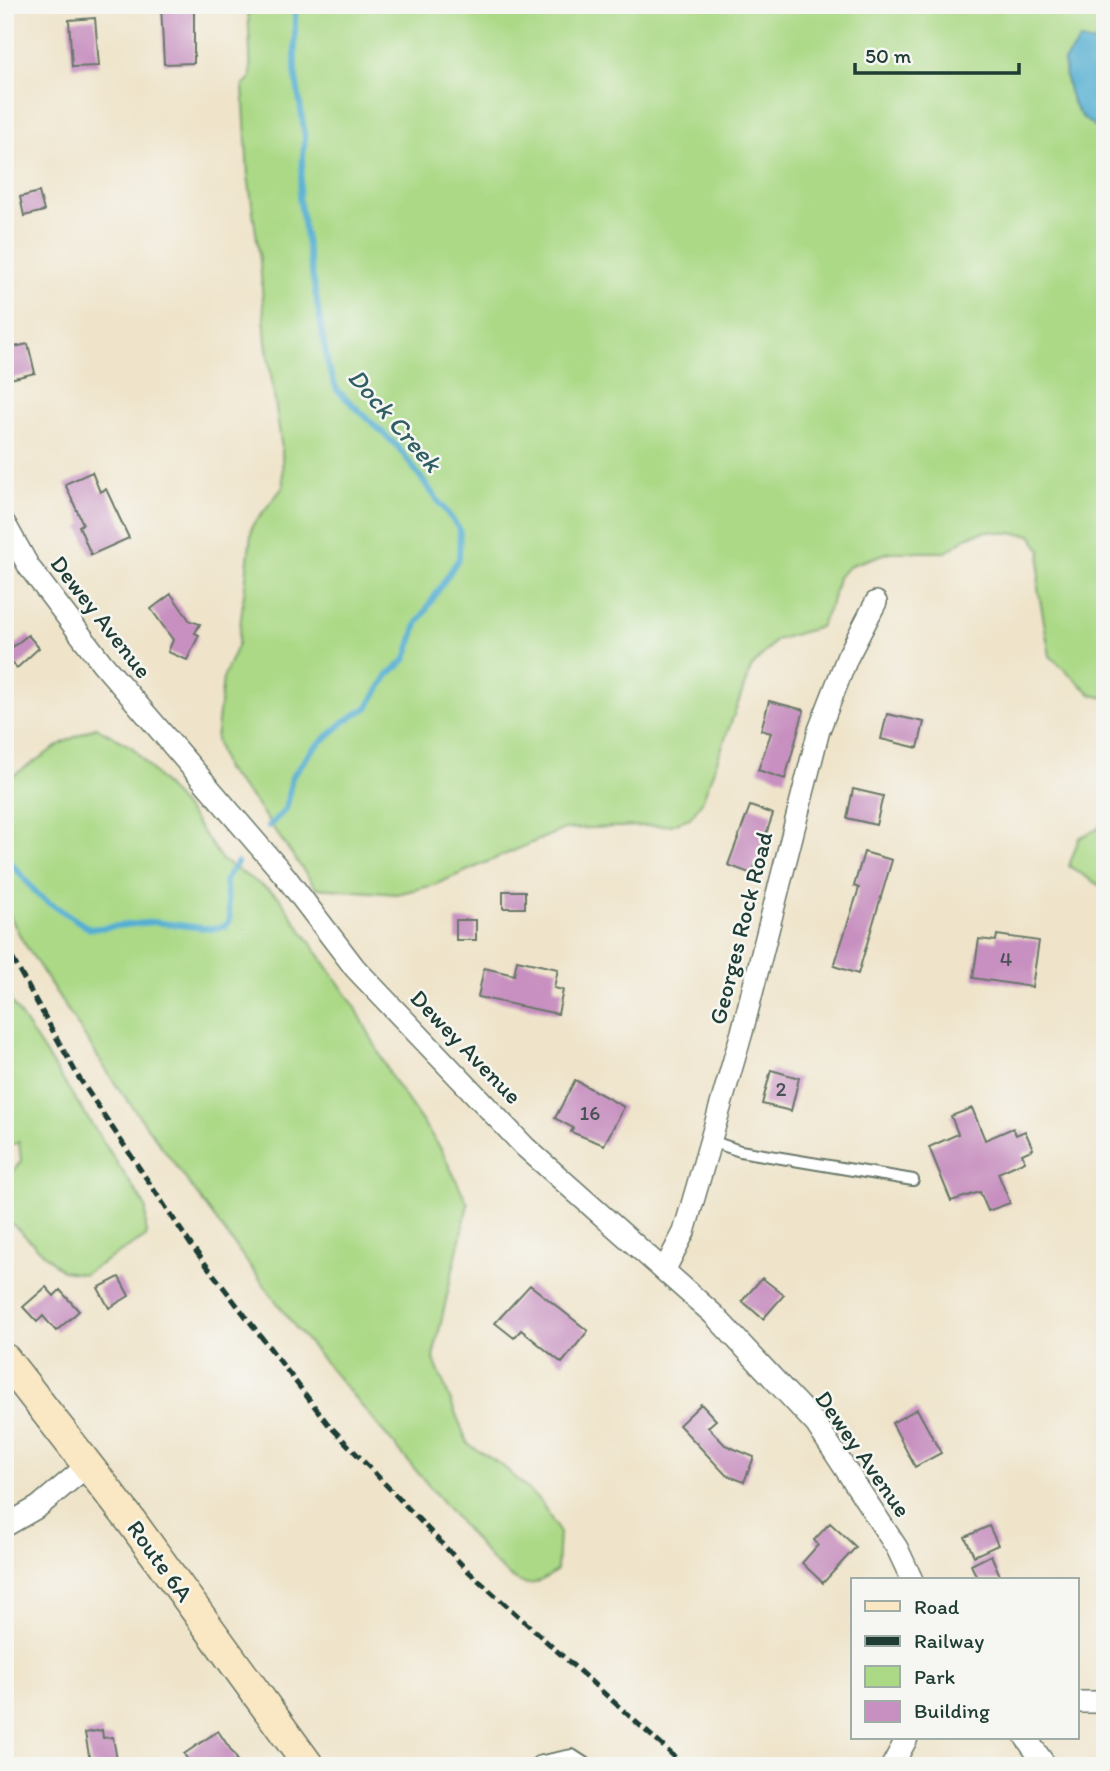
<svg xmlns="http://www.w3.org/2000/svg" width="1110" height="1771" font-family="Itim,sans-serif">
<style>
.green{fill:#abd986;stroke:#658b5d;stroke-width:2}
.water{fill:#54afd2;stroke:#3a7683;stroke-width:2}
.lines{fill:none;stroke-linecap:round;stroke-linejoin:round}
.stream{stroke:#54afd2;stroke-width:6}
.building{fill:#c790c0}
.lane-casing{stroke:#687768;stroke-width:14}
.street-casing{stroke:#687768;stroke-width:24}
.secondary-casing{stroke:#687768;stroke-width:33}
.lane{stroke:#fff;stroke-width:10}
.street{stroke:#fff;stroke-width:21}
.secondary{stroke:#fae7c3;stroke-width:30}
.rail{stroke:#1f3d34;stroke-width:5;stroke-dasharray:10 5;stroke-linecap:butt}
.labels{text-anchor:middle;stroke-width:5;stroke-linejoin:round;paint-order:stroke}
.number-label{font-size:21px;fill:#495257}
.street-label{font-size:24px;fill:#1f3d34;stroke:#f6f6f2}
.water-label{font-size:26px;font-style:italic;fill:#2f5f63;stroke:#f6f6f2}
</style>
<rect width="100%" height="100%" fill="#f6f6f2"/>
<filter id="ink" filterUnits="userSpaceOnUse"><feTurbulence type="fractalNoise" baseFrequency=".0143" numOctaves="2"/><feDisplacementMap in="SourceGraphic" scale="14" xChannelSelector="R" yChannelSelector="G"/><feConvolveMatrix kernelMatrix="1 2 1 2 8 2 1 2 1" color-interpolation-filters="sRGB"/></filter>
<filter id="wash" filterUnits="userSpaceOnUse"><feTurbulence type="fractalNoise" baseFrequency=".00686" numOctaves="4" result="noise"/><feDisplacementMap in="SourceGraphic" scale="28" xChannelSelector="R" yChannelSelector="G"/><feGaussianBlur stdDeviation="1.57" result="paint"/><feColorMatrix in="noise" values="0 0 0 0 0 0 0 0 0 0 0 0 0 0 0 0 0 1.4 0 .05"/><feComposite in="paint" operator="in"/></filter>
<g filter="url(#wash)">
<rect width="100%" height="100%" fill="#efe4ca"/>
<path class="green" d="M 248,5 L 1105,5 L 1105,45 L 1095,41 L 1094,127 L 1105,128 L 1105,698 L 1092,695 L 1050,656 L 1038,588 L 1041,550 L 1031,535 L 986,531 L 969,536 L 946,552 L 890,552 L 851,565 L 838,577 L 833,599 L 820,627 L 776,640 L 751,668 L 702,802 L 690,818 L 670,825 L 564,829 L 434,885 L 397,894 L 316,888 L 253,800 L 225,769 L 216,740 L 223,678 L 238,644 L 252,526 L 283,487 L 282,449 L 266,342 L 260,261 L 248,176 L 243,86 L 251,77 Z
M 96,727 L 133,748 L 190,814 L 222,860 L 278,896 L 356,1008 L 392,1078 L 441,1149 L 468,1204 L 433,1357 L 468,1444 L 503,1466 L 541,1502 L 559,1532 L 557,1570 C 527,1594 519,1584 493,1562 L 295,1327 L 114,1082 L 21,938 L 5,906 L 5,781 L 62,743 Z
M 1105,817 L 1105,889 L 1069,866 L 1079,838 L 1099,828 Z
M 5,992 L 146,1207 L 146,1237 L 84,1274 L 62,1271 L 5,1217 L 5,1181 L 21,1161 L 19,1142 L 5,1148 Z"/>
<path class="water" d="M 1080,40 L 1105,45 L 1105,128 C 1073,125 1066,87 1064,61 Z"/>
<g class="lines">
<path class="stream" d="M 269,826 L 286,809 L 292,777 L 312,750 L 345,721 L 368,707 L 388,675 L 406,659 L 417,624 L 459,558 L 460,530 L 398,447 L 337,390 L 328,366 L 299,198 L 305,137 L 295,70 L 295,5
M 5,856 L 39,896 L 90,929 L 154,922 L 212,929 L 225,926 L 230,920 L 225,880 L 237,863"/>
</g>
<g id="blocks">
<path class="building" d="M 194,5 L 194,63 L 164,64 L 161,6 Z
M 95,18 L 99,66 L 72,67 L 69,20 Z
M 39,192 L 44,211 L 24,216 L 20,197 Z
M 28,344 L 35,373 L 10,379 L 5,349 Z
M 92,472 L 100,492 L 106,489 L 129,538 L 91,555 L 79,526 L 83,524 L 65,484 Z
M 171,594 L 190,621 L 200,624 L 195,633 L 199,635 L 187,660 L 168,652 L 173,640 L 151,609 Z
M 28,635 L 39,648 L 17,668 L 5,653 Z
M 769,701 L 804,710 L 785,779 L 758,770 L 771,733 L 761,730 Z
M 887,714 L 924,722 L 918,748 L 881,739 Z
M 853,789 L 883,796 L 876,825 L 847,818 Z
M 750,806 L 773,814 L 752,874 L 728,865 Z
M 864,852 L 892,860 L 858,974 L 834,966 L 859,888 L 854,886 Z
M 503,891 L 525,891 L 525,908 L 503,908 Z
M 456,920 L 476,920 L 476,940 L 456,940 Z
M 997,935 L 1039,941 L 1032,987 L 973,978 L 979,939 L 996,941 Z
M 517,960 L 558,969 L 554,988 L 563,990 L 558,1014 L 478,997 L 484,968 L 514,975 Z
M 771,1070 L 799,1078 L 791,1111 L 762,1104 Z
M 575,1080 L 624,1107 L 604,1145 L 571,1132 L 573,1128 L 555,1118 Z
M 972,1108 L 985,1140 L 1013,1128 L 1016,1135 L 1025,1131 L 1033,1149 L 1022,1154 L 1025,1161 L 998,1173 L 1010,1203 L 988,1211 L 980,1192 L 951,1201 L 929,1147 L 958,1134 L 951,1116 Z
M 119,1277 L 129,1296 L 109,1308 L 98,1288 Z
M 762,1278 L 784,1295 L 763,1319 L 742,1301 Z
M 530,1285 L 588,1331 L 562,1363 L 521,1330 L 514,1338 L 495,1323 Z
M 46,1287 L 54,1296 L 60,1290 L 79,1311 L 56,1331 L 43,1316 L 37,1322 L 23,1307 Z
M 701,1404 L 716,1420 L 708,1427 L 725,1445 L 754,1457 L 744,1482 L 726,1475 L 679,1425 Z
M 917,1409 L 941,1453 L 915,1467 L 892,1423 Z
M 830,1523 L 856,1547 L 823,1583 L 802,1563 L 818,1545 L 814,1540 Z
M 989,1526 L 998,1545 L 974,1556 L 965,1537 Z
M 991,1555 L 1002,1580 L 978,1580 L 971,1565 Z
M 102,1730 L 103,1738 L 113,1737 L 118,1766 L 91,1766 L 85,1733 Z
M 218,1731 L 237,1759 L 228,1766 L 192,1766 L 184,1754 Z"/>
</g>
</g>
<g filter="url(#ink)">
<use href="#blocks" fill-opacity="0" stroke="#687768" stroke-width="2"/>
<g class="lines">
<g class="lane-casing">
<path id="lane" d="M 711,1141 L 740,1151 L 913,1180
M 535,1766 L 538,1762 L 572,1755 L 589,1766"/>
</g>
<g class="street-casing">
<path id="street" d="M 5,524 L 29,567 L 102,663 L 285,876 L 355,968 L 525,1147 L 713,1314 L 816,1424 L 897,1548 L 912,1580
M 665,1269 L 684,1232 L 742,1032 L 819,730 L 847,658 L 876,602
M 5,1526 L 38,1507 L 87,1466
M 1077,1702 L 1105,1702
M 1026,1738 L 1046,1766
M 892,1766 L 907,1738"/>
</g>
<g class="secondary-casing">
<path id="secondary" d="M 5,1359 L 131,1521 L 309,1766"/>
</g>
<use href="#lane" class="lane"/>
<use href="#street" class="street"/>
<use href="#secondary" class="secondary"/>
<path class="rail" d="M 5,945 L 79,1078 L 191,1245 L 328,1424 L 468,1571 L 685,1766"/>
</g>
</g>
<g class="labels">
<g class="number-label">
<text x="1006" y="966">4</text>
<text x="781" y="1096">2</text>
<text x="590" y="1120">16</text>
</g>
<g class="street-label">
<text transform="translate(101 617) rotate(52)" y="8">Dewey Avenue</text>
<text transform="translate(741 928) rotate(-76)" y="8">Georges Rock Road</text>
<text transform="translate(466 1047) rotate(46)" y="8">Dewey Avenue</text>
<text transform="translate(863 1454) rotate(55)" y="8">Dewey Avenue</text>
<text transform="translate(160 1561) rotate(54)" y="8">Route 6A</text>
</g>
<g class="water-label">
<text transform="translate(395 420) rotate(49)" y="9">Dock Creek</text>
</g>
</g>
<rect width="1110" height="1771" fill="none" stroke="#f6f6f2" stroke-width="28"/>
<rect x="851" y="1578" width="228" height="161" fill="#f6f6f2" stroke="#a0aca6" stroke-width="2"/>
<rect x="865" y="1601" width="35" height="10" fill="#fae7c3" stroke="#a0aca6" stroke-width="2"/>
<text x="914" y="1614" font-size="21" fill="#1f3d34">Road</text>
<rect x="865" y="1636" width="35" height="10" fill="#1f3d34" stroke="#a0aca6" stroke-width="2"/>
<text x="914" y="1648" font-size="21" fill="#1f3d34">Railway</text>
<rect x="865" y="1666" width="35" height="21" fill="#abd986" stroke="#a0aca6" stroke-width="2"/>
<text x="914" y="1684" font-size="21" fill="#1f3d34">Park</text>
<rect x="865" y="1701" width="35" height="21" fill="#c790c0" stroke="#a0aca6" stroke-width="2"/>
<text x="914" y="1718" font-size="21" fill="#1f3d34">Building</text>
<path d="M855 63v10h164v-10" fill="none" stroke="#1f3d34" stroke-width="3.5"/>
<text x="865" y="63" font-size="21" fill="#1f3d34" stroke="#f6f6f2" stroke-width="5" paint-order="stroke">50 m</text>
</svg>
